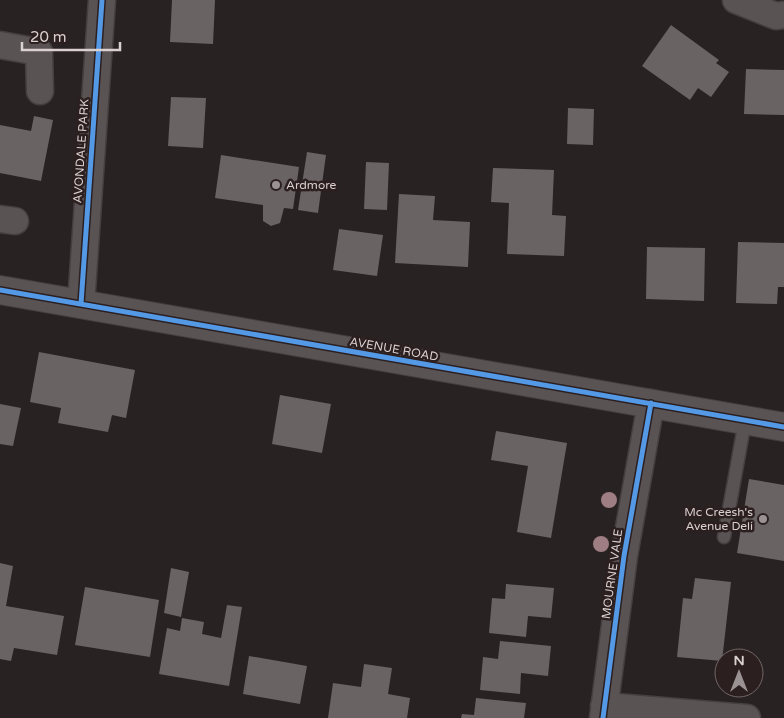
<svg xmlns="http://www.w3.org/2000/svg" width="784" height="718" font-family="'Varela Round',sans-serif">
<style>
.building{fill:#696363}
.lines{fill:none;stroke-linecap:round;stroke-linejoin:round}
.lane-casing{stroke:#453f40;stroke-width:15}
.street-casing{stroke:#453f40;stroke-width:29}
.secondary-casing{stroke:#453f40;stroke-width:30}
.lane{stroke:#5a5354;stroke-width:12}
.street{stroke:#5a5354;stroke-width:26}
.secondary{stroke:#5a5354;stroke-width:28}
.cycleway-casing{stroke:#2c1f20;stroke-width:8}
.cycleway{stroke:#5399e6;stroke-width:5}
.tree{fill:#9e7e82}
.poi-dot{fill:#9b9393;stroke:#2c1f20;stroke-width:2}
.labels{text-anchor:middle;stroke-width:5;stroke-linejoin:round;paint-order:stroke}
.street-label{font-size:12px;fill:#d9d0d0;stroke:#2c1f20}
.poi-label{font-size:12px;fill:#d9d0d0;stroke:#2c1f20;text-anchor:start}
</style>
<rect width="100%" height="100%" fill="#292223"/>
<path class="building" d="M 172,0 L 215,0 L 213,44 L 170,42 Z
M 671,25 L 719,60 L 716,63 L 729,72 L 711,97 L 698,88 L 690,100 L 642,66 Z
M 746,69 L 784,70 L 784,115 L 744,114 Z
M 171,97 L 206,98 L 203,148 L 168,146 Z
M 568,108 L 594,109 L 593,145 L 567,144 Z
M 34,116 L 53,120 L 41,181 L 0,173 L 0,125 L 31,131 Z
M 307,152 L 326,155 L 318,213 L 298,210 Z
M 221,155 L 299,167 L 293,209 L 284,208 L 280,223 L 271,226 L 263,221 L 263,205 L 215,198 Z
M 366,162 L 389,163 L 387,210 L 364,209 Z
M 493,168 L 554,170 L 552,215 L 566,216 L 564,256 L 507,254 L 509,203 L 491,202 Z
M 399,194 L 435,196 L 433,220 L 470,222 L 468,267 L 395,263 Z
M 339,229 L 383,235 L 377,276 L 333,270 Z
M 738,242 L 784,243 L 784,287 L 778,287 L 777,304 L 736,303 Z
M 647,247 L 705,248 L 704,301 L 646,299 Z
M 39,352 L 135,370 L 126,418 L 112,415 L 108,432 L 58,423 L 61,408 L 30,402 Z
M 280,395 L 331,404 L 322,453 L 272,444 Z
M 0,404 L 21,408 L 13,446 L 0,444 Z
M 496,431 L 567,443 L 551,538 L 517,532 L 528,466 L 491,460 Z
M 749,479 L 784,485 L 784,561 L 737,553 Z
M 0,563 L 13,566 L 6,606 L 64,616 L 57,655 L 14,648 L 11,661 L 0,659 Z
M 171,568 L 189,572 L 181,617 L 164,613 Z
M 695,578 L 731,582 L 722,661 L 677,657 L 683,598 L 692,599 Z
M 506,584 L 554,588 L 551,618 L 528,616 L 526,637 L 489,633 L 492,598 L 505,599 Z
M 85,587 L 159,600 L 150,657 L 75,645 Z
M 227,605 L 242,607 L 229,686 L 159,674 L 167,628 L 180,631 L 182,618 L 204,622 L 202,634 L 221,638 Z
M 500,641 L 551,646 L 548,676 L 521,673 L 520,694 L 480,690 L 483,657 L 498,659 Z
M 249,656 L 307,666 L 300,704 L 243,694 Z
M 364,664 L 392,668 L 388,694 L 410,698 L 407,718 L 328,718 L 333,683 L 361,687 Z
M 476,698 L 526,703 L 524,718 L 461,718 L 462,714 L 474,715 Z"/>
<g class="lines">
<g class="lane-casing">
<path id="lane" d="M 724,537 L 745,421"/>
</g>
<g class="street-casing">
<path id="street" d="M 736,0 L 776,16 L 784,15
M 0,45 L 39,52 L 40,91
M 0,219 L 15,221
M 81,304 L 102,0
M 604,706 L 747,718
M 603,718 L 624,556 L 651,403"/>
</g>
<g class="secondary-casing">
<path id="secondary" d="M 0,290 L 784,427"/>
</g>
<use href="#lane" class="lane"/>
<use href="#street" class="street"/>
<use href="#secondary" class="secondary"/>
<g class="cycleway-casing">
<path id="cycleway" d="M 0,290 L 784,427
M 81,304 L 102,0
M 603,718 L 624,556 L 651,403"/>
</g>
<use href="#cycleway" class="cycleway"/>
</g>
<g class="tree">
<circle cx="609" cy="500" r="8"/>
<circle cx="601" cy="544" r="8"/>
</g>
<g class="poi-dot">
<circle cx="276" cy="185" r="5"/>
<circle cx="763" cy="519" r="5"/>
</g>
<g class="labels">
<g class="street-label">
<text transform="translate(81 151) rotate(-86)" y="4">AVONDALE PARK</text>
<text transform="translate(394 349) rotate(10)" y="4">AVENUE ROAD</text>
<text transform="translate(612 574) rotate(-82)" y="4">MOURNE VALE</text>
</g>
<g class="poi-label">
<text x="286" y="189">Ardmore</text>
<text x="753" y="516" text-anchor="end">Mc Creesh's<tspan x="753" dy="14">Avenue Deli</tspan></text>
</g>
</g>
<g transform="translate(739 673)"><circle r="24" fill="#2c1f20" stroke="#716666"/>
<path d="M0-4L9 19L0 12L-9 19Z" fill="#9b9393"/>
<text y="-8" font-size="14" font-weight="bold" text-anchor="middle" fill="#d9d0d0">N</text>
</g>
<path d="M22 42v8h98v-8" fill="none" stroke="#d9d0d0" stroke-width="2.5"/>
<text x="30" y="42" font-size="15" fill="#d9d0d0" stroke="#2c1f20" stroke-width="4" paint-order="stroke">20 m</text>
</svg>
